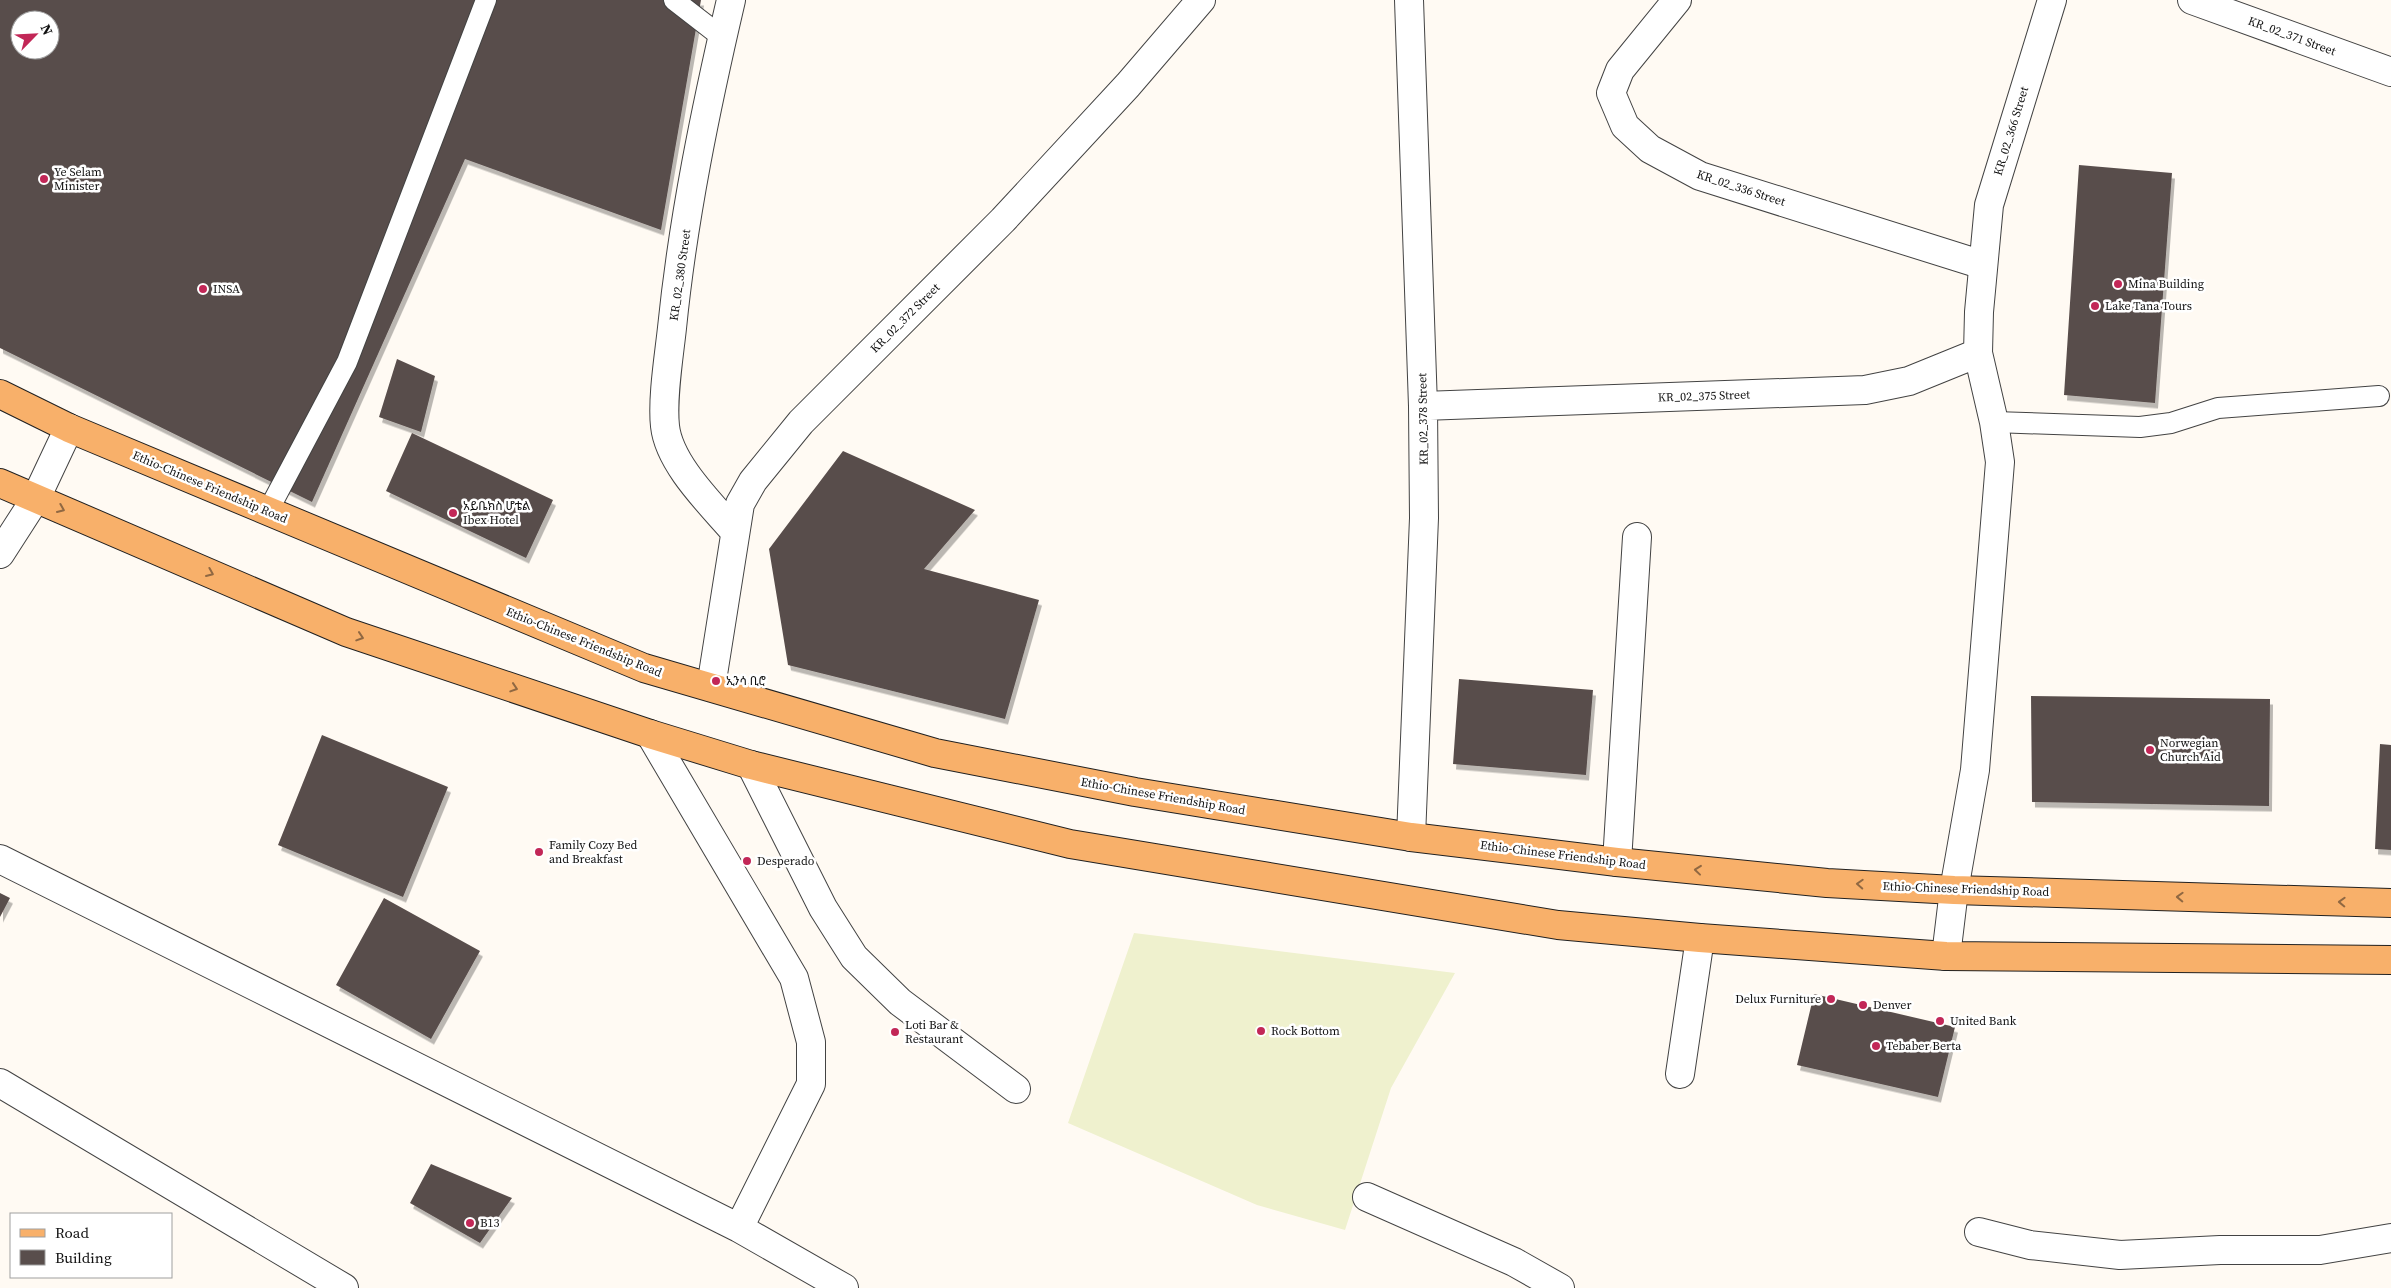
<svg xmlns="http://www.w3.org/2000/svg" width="2391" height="1288" font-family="'Source Serif 4','Noto Sans Ethiopic',serif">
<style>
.pitch{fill:#eff1ce}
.building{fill:#594e4c;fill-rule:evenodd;filter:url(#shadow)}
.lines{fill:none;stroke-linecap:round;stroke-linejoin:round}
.lane-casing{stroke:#434343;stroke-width:22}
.street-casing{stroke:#434343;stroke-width:30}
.primary-casing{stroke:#212121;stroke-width:30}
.lane{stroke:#fff;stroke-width:20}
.street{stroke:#fff;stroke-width:28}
.primary{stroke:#f8b06a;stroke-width:28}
.oneway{stroke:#906842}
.poi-dot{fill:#c22757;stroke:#fff;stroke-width:2}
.labels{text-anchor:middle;stroke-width:5;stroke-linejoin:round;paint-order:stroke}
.street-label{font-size:12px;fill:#101010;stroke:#fff}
.poi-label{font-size:12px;fill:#101010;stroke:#fff;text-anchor:start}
</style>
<defs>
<filter id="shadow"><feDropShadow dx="3" dy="5.5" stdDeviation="0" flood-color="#0004"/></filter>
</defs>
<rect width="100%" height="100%" fill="#fffaf3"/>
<path class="pitch" d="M 1134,933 L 1455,973 L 1391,1088 L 1345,1230 L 1257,1205 L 1068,1123 Z"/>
<path class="building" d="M 0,0 L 701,0 L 661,230 L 465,159 L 312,502 L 0,348 ZM 20,20 L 50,20 L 50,50 L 20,50 Z
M 2079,165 L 2172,173 L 2155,403 L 2064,395 Z
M 397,359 L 435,376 L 421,432 L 379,417 Z
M 412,433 L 553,500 L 526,558 L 386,491 Z
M 843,451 L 975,510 L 924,569 L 1039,600 L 1005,719 L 788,665 L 769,549 Z
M 1459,679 L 1593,690 L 1586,775 L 1453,764 Z
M 2031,696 L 2270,699 L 2269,806 L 2032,802 Z
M 322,735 L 448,787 L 403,897 L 278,845 Z
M 2380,744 L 2391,745 L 2391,850 L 2375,849 Z
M 0,893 L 10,898 L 0,917 Z
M 384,898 L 480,951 L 431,1039 L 336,985 Z
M 1814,994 L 1955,1027 L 1938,1097 L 1797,1065 Z
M 431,1164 L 512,1198 L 480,1243 L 410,1203 Z"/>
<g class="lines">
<g class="lane-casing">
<path id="lane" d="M 674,0 L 723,38
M 1994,422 L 2140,427 L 2171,423 L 2218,408 L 2379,396
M 268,511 L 347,362 L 486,0"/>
</g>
<g class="street-casing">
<path id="street" d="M 731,0 C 706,107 683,218 672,328 C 669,356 662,398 665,426 C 669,464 711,504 735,532
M 1409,0 L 1423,406 L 1424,518 L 1411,837
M 1677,0 L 1620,70 L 1611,93 L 1625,126 L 1650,149 L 1700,176 L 1983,265
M 2192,0 L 2391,72
M 1423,406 L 1865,390 L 1909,381 L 1978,353
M 0,554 L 36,498 L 69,428
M 711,687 L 740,504 L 753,481 L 801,422 L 1003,220 L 1128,85 L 1201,0
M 650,734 L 794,978 L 811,1042 L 811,1084 L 739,1228
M 751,765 L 823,908 L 854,957 L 900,1002 L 1016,1089
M 0,859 L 739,1228 L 844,1288
M 1617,862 L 1637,537
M 1946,956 L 1954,890 L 1975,770 L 2000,462 L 1994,422 L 1978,353 L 1979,312 L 1989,205 L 2052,0
M 1680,1074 L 1700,938
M 0,1083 L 344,1288
M 1367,1197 L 1514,1262 L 1560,1288
M 1979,1232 L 2030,1245 L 2120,1255 L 2220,1250 L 2320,1250 L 2391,1238"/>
</g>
<g class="primary-casing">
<path id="primary" d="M 0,394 L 69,428 L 644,668 L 935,753 L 1135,792 L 1411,837 L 1617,862 L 1827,883 L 1954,890 L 2391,903
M 0,483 L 346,632 L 650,734 L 751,765 L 1070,844 L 1558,925 L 1700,938 L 1946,956 L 2391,960"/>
</g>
<use href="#lane" class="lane"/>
<use href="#street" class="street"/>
<use href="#primary" class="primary"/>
</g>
<defs><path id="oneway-chevron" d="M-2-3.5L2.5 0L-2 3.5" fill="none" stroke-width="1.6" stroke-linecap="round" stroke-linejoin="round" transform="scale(1.25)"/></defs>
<g class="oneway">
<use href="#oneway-chevron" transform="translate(61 509) rotate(23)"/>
<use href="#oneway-chevron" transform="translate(210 573) rotate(23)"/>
<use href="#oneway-chevron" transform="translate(360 637) rotate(18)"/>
<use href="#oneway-chevron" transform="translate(514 688) rotate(18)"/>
<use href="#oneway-chevron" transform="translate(1698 870) rotate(-174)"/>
<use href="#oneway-chevron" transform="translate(1860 884) rotate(-177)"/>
<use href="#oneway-chevron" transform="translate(2180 897) rotate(-178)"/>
<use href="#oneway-chevron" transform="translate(2342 902) rotate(-178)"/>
</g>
<g class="poi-dot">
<circle cx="44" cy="179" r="5"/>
<circle cx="2118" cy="284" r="5"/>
<circle cx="203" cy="289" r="5"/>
<circle cx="2095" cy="306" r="5"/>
<circle cx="453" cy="513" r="5"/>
<circle cx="716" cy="681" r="5"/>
<circle cx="2150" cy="750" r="5"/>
<circle cx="539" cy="852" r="5"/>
<circle cx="747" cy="861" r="5"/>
<circle cx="1831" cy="999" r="5"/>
<circle cx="1863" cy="1005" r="5"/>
<circle cx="1940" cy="1021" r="5"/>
<circle cx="1261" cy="1031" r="5"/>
<circle cx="895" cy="1032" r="5"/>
<circle cx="1876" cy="1046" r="5"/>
<circle cx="470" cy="1223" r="5"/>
</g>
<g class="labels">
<g class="street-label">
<text transform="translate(2292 36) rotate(20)" y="4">KR_02_371 Street</text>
<text transform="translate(2011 131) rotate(-73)" y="4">KR_02_366 Street</text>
<text transform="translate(1741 188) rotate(18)" y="4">KR_02_336 Street</text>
<text transform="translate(680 275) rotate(-82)" y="4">KR_02_380 Street</text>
<text transform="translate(905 318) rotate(-45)" y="4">KR_02_372 Street</text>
<text transform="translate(1704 396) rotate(-2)" y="4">KR_02_375 Street</text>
<text transform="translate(1423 419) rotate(-91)" y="4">KR_02_378 Street</text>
<text transform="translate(210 487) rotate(23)" y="4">Ethio-Chinese Friendship Road</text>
<text transform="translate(584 642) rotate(22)" y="4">Ethio-Chinese Friendship Road</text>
<text transform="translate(1163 796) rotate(10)" y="4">Ethio-Chinese Friendship Road</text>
<text transform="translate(1563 855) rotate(7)" y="4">Ethio-Chinese Friendship Road</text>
<text transform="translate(1966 889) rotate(2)" y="4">Ethio-Chinese Friendship Road</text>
</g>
<g class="poi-label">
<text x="54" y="176">Ye Selam<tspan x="54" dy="14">Minister</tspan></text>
<text x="2128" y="288">Mina Building</text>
<text x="213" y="293">INSA</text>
<text x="2105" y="310">Lake Tana Tours</text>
<text x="463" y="510">አይቤክስ ሆቴል<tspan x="463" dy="14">Ibex Hotel</tspan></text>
<text x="726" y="685">ኢንሳ ቢሮ</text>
<text x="2160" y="747">Norwegian<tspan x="2160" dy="14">Church Aid</tspan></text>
<text x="549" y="849">Family Cozy Bed<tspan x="549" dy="14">and Breakfast</tspan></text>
<text x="757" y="865">Desperado</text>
<text x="1821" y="1003" text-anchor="end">Delux Furniture</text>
<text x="1873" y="1009">Denver</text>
<text x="1950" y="1025">United Bank</text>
<text x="905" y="1029">Loti Bar &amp;<tspan x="905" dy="14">Restaurant</tspan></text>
<text x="1271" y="1035">Rock Bottom</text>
<text x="1886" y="1050">Tebaber Berta</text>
<text x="480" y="1227">B13</text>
</g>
</g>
<rect x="10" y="1213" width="162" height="65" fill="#ffffff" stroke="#9f9f9f"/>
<rect x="20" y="1229" width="25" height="8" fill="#f8b06a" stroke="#9f9f9f"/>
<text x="55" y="1238" font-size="15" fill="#101010">Road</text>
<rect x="20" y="1250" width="25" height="15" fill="#594e4c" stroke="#9f9f9f"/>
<text x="55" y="1263" font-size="15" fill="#101010">Building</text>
<g transform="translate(35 35) rotate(66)"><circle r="24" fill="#ffffff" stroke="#9f9f9f"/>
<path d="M0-4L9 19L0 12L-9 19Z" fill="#c22757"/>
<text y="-8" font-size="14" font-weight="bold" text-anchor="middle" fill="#101010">N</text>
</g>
</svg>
